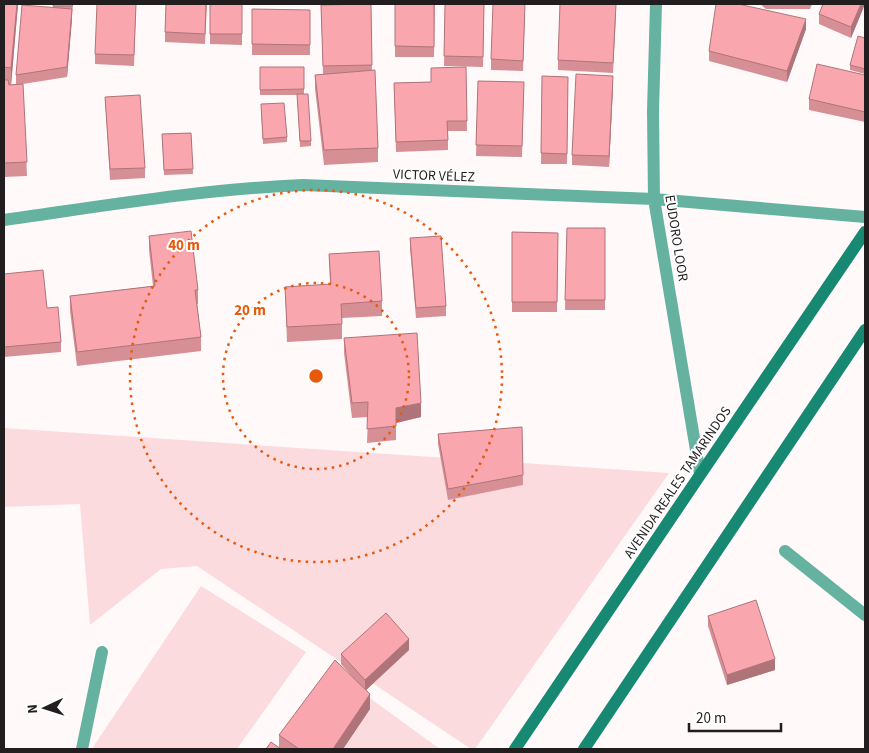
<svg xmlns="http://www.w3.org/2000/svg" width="869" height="753" font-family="'Source Sans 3',sans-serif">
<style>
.green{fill:#fcdbde}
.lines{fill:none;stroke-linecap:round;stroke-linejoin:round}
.lane{stroke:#64b29f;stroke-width:12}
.street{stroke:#64b29f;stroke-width:12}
.secondary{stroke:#178973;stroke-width:12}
.wall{fill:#d78f96}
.shaded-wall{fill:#af747a}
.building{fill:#faa6af;stroke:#af747a}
.ring{fill:none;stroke:#e8590c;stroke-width:2.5;stroke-dasharray:2.5 5}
.labels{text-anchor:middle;stroke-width:4;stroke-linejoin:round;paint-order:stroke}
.street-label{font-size:14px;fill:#221d1e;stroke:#fff}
.centre{fill:#e8590c;stroke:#fff;stroke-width:2.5}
.ring-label{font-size:15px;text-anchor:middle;font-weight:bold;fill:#e8590c;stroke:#fff;stroke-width:4;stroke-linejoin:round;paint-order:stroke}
</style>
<rect width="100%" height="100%" fill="#fff9f9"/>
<path class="green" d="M 4,428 L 669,473 L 475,749 L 471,749 L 197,566 L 161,569 L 90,625 L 80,504 L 4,507 Z
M 201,586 L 306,652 L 237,749 L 97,749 L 93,747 Z
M 349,683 L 440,749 L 307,749 Z"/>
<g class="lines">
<path class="lane" d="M 82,749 L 102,652"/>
<path class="street" d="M 656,4 L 653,111 L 654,199 L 700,474
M 4,220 C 103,206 203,189 303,185 L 654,199 L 865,217
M 785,551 L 865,615"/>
<path class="secondary" d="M 515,749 L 698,478 L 865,232
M 584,749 L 865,330"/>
</g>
<path class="wall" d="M 4,4 L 18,4 L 11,85 L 16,84 L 16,75 L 53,8 L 53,4 L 73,4 L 67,77 L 23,84 L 27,176 L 4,177 Z
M 136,4 L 134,66 L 95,64 L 95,54 Z
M 207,4 L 205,44 L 165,42 L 165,32 Z
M 210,4 L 242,4 L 242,45 L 210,44 Z
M 371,4 L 372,71 L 378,148 L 378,162 L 324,165 L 315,89 L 315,75 L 323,74 L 321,5 Z
M 395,4 L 435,4 L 434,57 L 395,57 Z
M 445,4 L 484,4 L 483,67 L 444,66 Z
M 760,4 L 812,4 L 810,9 L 766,9 Z
M 823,4 L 865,4 L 851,38 L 819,24 L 819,14 Z
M 252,9 L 310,10 L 310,55 L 252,55 Z
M 525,13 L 523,71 L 491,70 L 491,59 Z
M 616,15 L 613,73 L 558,70 L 558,60 Z
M 806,29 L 787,82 L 709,61 L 709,51 Z
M 865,38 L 865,74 L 850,70 L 850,65 Z
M 260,67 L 304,67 L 304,94 L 311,141 L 311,146 L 300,147 L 297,95 L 260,95 Z
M 466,67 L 467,131 L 448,131 L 448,150 L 396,152 L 394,83 L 431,82 Z
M 865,75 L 865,122 L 809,110 L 809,99 Z
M 542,76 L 568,77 L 567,164 L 541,164 Z
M 478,81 L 524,82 L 522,157 L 476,156 Z
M 613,86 L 609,167 L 572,165 L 572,155 Z
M 105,97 L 145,168 L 145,178 L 110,180 Z
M 261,110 L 287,137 L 287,142 L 263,144 Z
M 191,133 L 193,174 L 164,175 L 162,134 Z
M 567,228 L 605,228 L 605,310 L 565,310 Z
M 512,232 L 558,233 L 557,312 L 512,312 Z
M 149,236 L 198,290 L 198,304 L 197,304 L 201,337 L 201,351 L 77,366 L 70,311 L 70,296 L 153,286 L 149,250 Z
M 410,238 L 446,306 L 446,316 L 416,318 L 410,248 Z
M 329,254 L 382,301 L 382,316 L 342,318 L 342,339 L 287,342 L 285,287 L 330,285 Z
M 4,274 L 47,308 L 61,342 L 61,352 L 4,357 Z
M 344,338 L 421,417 L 396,423 L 396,440 L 367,443 L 368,417 L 352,418 L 344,353 Z
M 522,427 L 523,485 L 448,500 L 438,444 L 438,434 Z
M 708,616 L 775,670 L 727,685 L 708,626 Z
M 409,650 L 366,690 L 370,709 L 343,749 L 266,749 L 279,748 L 279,735 L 355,680 L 341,664 L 341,654 Z"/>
<path class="shaded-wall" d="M 17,4 L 18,4 L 11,86 L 11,68 Z
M 861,4 L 865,4 L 851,38 L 851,27 Z
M 72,9 L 72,20 L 67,77 L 67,67 Z
M 806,19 L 806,29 L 787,82 L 787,71 Z
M 613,76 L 613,86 L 609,167 L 609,156 Z
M 421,403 L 421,417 L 396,423 L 396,440 L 396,408 Z
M 409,639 L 409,650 L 365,691 L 365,680 Z
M 775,659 L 775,670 L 727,685 L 727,675 Z
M 370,694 L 370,709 L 343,749 L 333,749 Z"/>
<path class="building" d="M 4,4 L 17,4 L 11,68 L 4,67 Z
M 53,4 L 73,4 L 72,6 L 53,6 Z
M 97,4 L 136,4 L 134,55 L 95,54 Z
M 166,4 L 206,4 L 205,34 L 165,32 Z
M 210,4 L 242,4 L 242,34 L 210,34 Z
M 371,4 L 372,65 L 323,66 L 321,5 Z
M 395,4 L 434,4 L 434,47 L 395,46 Z
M 445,4 L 484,4 L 483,57 L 444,56 Z
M 493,4 L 525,4 L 523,61 L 491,59 Z
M 560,4 L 616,4 L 613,63 L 558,60 Z
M 716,4 L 738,4 L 806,19 L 787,71 L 709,51 Z
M 823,4 L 861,4 L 851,27 L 819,14 Z
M 22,5 L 72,9 L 67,67 L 16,75 Z
M 252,9 L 310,10 L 310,45 L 252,44 Z
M 858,36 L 865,38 L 865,69 L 850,65 Z
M 817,64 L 865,75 L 865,112 L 809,99 Z
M 260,67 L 304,67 L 304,89 L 260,90 Z
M 466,67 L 467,121 L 447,121 L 448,140 L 396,142 L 394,83 L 431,82 L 431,68 Z
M 375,70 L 378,148 L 324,150 L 315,75 Z
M 576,74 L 613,76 L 609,156 L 572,155 Z
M 542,76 L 568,77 L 567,154 L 541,153 Z
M 4,80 L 8,80 L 9,85 L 23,84 L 27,162 L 4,163 Z
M 478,81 L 524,82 L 522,146 L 476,145 Z
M 297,94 L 308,94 L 311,141 L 300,141 Z
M 140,95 L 145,168 L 110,169 L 105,97 Z
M 284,103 L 287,137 L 263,139 L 261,104 Z
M 191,133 L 193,169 L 164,170 L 162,134 Z
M 567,228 L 605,228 L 605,300 L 565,300 Z
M 191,231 L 198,290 L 195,290 L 201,337 L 77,352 L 70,296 L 155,286 L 149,236 Z
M 512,232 L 558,233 L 557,302 L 512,302 Z
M 441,236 L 446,306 L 416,308 L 410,238 Z
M 379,251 L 382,301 L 341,304 L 342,324 L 287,327 L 285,287 L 331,284 L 329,254 Z
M 43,270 L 47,308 L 58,307 L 61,342 L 4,347 L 4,274 Z
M 417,333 L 421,403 L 396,408 L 396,426 L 367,429 L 368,402 L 352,403 L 344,338 Z
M 522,427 L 523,475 L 448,489 L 438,434 Z
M 756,600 L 775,659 L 727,675 L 708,616 Z
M 386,613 L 409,639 L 365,680 L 341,654 Z
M 335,660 L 370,694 L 333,749 L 299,749 L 279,735 Z
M 271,742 L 281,749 L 266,749 Z"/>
<g class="ring">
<circle cx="316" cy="376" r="93"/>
<circle cx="316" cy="376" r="186"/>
</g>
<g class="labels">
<g class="street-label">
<text transform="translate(434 175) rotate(2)" y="5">VICTOR VÉLEZ</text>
<text transform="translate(677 238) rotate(81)" y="5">EUDORO LOOR</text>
<text transform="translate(677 482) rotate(-56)" y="5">AVENIDA REALES TAMARINDOS</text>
</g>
</g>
<circle cx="316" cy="376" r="8" class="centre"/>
<g class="ring-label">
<text x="184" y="250">40 m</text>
<text x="250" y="315">20 m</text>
</g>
<rect width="869" height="753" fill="none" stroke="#221d1e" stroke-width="10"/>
<g transform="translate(45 708) rotate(266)" stroke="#ffffff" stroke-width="4" paint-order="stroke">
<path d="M0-4L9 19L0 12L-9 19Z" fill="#221d1e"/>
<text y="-8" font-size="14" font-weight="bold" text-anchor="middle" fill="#221d1e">N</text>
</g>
<path d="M689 723v8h92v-8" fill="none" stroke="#221d1e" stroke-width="2.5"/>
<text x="696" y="723" font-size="15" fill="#221d1e" stroke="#ffffff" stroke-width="4" paint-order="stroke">20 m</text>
</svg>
